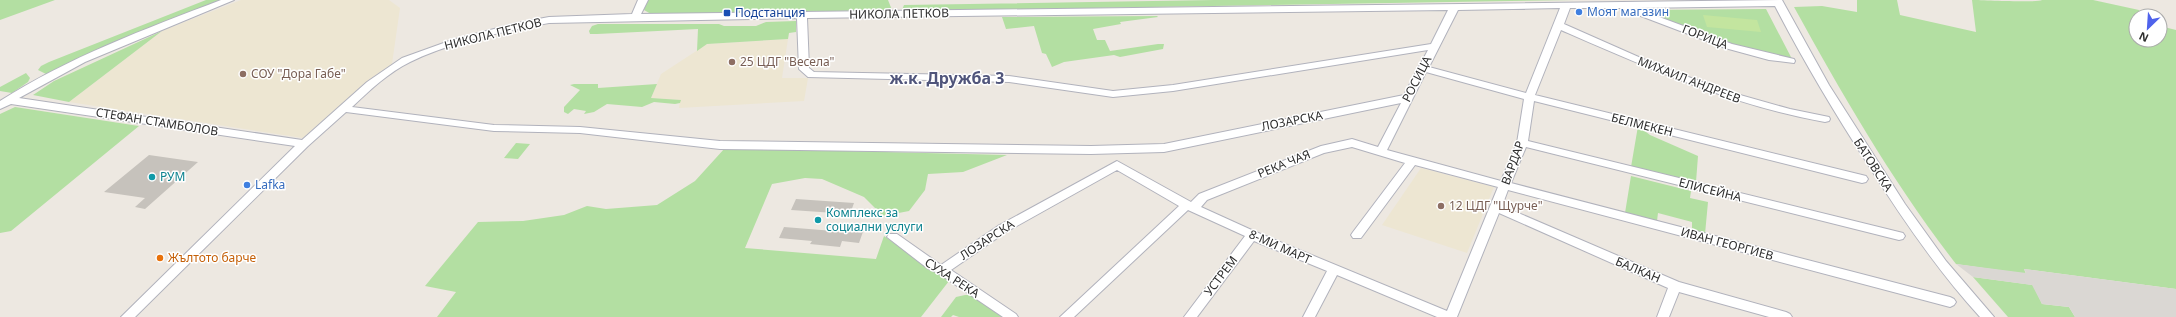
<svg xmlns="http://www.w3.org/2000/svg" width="2176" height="317" font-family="'Noto Sans',sans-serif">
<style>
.education{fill:#ede6d2}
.green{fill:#b3dfa2}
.pitch{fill:#c3e59f}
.plaza{fill:#dad7d3}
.building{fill:#c6c2bc}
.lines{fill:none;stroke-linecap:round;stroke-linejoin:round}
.minor-casing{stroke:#b1b2bc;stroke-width:2}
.minor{fill:#fff;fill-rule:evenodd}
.shop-dot{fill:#3f7fe0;stroke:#fff;stroke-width:1.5}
.transit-dot{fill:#1a4fb4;stroke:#fff;stroke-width:1.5}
.education-dot{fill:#8d6e63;stroke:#fff;stroke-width:1.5}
.culture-dot{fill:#0f9aa8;stroke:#fff;stroke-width:1.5}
.food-dot{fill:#e8710a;stroke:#fff;stroke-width:1.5}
.labels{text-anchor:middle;stroke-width:3;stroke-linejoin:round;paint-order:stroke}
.shop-label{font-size:12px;fill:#366cbe;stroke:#fff;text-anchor:start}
.transit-label{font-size:12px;fill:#164399;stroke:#fff;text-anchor:start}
.street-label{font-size:12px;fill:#2d2d2d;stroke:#fff}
.education-label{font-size:12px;fill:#785e54;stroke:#fff;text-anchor:start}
.culture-label{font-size:12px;fill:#0d838f;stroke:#fff;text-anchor:start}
.food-label{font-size:12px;fill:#c56008;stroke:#fff;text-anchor:start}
.district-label{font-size:16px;font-weight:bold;fill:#50557b;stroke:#fff}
</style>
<rect width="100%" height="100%" fill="#ede8e1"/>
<path class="education" d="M 241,0 L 389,0 L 400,8 L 392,64 L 365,83 L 303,138 L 69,102 L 162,31 Z
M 788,39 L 782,78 L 808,78 L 804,101 L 679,108 L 680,100 L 651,98 L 661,74 L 707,44 Z
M 1421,168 L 1494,187 L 1467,253 L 1382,225 Z"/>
<path class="green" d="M 0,0 L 55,0 L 0,20 Z
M 206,0 L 223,0 L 54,72 L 46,74 L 38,70 L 41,66 L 49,62 Z
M 647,0 L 888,0 L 892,10 L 651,14 L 644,10 Z
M 1214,0 L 1575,0 L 905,11 L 902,10 L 904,5 Z
M 1857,0 L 1897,0 L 1900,15 L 1976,32 L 1972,0 C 1984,0 2037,3 2042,0 L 2093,0 L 2139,10 L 2142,16 L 2136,16 L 2136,40 L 2160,40 L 2160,26 L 2176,30 L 2176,289 L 2024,269 L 2026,274 L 1956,264 C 1894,184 1843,96 1794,7 L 1822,6 L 1857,12 Z
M 1766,9 L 1792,59 L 1747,50 L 1637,10 Z
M 1157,16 L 1158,17 L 1120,22 L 1121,24 L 1093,29 L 1097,40 L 1105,40 L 1110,51 L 1158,44 L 1164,44 L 1163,49 L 1120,57 L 1114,55 L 1064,62 L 1052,67 L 1046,54 L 1042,53 L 1034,26 L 1006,29 L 1002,17 Z
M 796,21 L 796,32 L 789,33 L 788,39 L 707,44 L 697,51 L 698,29 L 597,34 L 590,34 L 589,31 L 592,26 L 598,24 L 719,24 L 724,26 L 756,26 L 766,22 Z
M 162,31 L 69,102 L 33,95 L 54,81 Z
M 26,73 L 30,78 L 28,82 L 12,93 L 0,91 L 0,87 Z
M 574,84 L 598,84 L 598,88 L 657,84 L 651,98 L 681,100 L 680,103 L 675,104 L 654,102 L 642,107 L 607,104 L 594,112 L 584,114 L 586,111 L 574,109 L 568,114 L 564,112 L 564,107 L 580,90 L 570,85 Z
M 15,107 L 139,126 L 11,231 L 0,233 L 0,114 Z
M 1638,126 L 1650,135 L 1698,156 L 1696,182 L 1631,167 Z
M 516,143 L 530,144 L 518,159 L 504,158 Z
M 725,148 L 1007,155 L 963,172 L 928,174 L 925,190 L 909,211 L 883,216 L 864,197 L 822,179 L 805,178 L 772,184 L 745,248 L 876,259 L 884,236 L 949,281 L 921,317 L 437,317 L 456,292 L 425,286 L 478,222 L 523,221 L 564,215 L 587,206 L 606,209 L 657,205 L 695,181 Z
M 1631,176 L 1691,191 L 1690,198 L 1708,202 L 1705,234 L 1692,231 L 1692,222 L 1658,213 L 1657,221 L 1625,213 Z
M 1973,277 L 2033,285 L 2042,304 L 2069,307 L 2075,317 L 2008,317 Z
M 965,295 L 971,295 L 1002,317 L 959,317 L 953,315 L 951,317 L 941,317 L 956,297 Z"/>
<path class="pitch" d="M 1703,15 L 1757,20 L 1761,32 L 1707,27 Z"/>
<path class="plaza" d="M 1956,264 L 2026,273 L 2024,269 L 2176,289 L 2176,317 L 2075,317 L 2069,307 L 2042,304 L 2032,285 L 1973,277 Z"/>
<path class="building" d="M 149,155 L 198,162 L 145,209 L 135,207 L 145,198 L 104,192 Z
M 796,199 L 854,203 L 850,214 L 791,210 Z
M 848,225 L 865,226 L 859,243 L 842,241 L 840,247 L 810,244 L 812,241 L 779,238 L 784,227 L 846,232 Z"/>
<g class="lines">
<g class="minor-casing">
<path id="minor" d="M 221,0 L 234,0 L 85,62 L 19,98 L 302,140 L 367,82 L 402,58 L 452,40 L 517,23 L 549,17 L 632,14 L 638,0 L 648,0 L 641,14 L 1782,0 L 1829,85 L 1905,204 L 1946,261 L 1994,317 L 1980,317 C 1937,270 1901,217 1867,163 C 1834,112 1803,60 1775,6 L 1635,8 L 1732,44 L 1794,59 L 1795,61 L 1794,63 L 1769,60 L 1725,48 L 1625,10 L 1623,8 L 1570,8 L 1564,24 L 1659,66 L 1726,91 L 1790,109 L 1829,117 L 1830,119 L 1829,121 L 1825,122 C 1731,105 1648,68 1561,30 L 1535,95 L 1862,175 L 1866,176 L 1868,179 L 1866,182 L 1862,183 L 1534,101 L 1528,141 L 1899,232 L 1903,233 L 1905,236 L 1903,239 L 1899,240 L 1526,147 L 1511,183 L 1950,297 L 1954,299 L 1956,302 L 1954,305 L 1950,307 L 1508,190 L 1502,206 L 1679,282 L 1786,312 L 1790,314 L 1792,317 L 1769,317 L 1679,292 L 1669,317 L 1657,317 L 1668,288 L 1499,213 L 1457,317 L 1437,317 L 1337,275 L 1315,317 L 1303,317 L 1327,271 L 1254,241 L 1197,317 L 1184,317 L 1245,236 L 1188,210 L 1074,317 L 1060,317 L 1179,206 L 1117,170 L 1006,232 L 951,270 L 1016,314 L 1018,317 L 1003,317 L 938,273 L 927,268 L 887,237 L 889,234 L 897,234 L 941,265 L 998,226 L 1117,161 L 1191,202 L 1199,194 L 1321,146 L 1352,139 L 1378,147 L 1401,103 L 1164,152 L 1091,154 L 720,149 L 580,133 L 494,131 L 346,112 L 308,146 L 135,317 L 121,317 L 295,146 L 11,104 L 0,109 L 0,101 C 69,57 145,29 221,0 ZM 1560,8 L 1526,93 L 1429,67 L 1458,10 ZM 1448,10 L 1431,44 L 1173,85 L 1113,91 L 1009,76 L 814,72 L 809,68 L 807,18 ZM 797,18 L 799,69 L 808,77 L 1009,82 L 1113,97 L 1173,91 L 1428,50 L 1404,95 L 1164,144 L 1091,146 L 720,141 L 580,127 L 494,125 L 352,107 C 369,91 389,72 410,62 C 453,41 503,32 549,23 ZM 1426,72 L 1524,99 L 1517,143 L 1501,181 L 1387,150 ZM 1352,147 L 1405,163 L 1353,232 L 1351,235 L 1353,238 L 1361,238 L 1415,165 L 1498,187 L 1447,311 L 1256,232 L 1201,207 L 1207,200 L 1324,153 Z"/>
</g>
<use href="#minor" class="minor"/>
</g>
<g class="shop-dot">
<circle cx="1579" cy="12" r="4"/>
<circle cx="247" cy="185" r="4"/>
</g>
<rect class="transit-dot" x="723" y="9" width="8" height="8" rx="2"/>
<g class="education-dot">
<circle cx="732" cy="62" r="4"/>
<circle cx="243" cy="74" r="4"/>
<circle cx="1441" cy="206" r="4"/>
</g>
<g class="culture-dot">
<circle cx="152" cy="177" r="4"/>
<circle cx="818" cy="220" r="4"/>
</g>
<circle class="food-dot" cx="160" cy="258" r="4"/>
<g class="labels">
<g class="shop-label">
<text x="1587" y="16">Моят магазин</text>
<text x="255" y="189">Lafka</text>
</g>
<g class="transit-label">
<text x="735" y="17">Подстанция</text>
</g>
<g class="street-label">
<text transform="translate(899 14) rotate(-1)" y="4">НИКОЛА ПЕТКОВ</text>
<text transform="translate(493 34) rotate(-14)" y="4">НИКОЛА ПЕТКОВ</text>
<text transform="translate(1705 37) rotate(21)" y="4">ГОРИЦА</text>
<text transform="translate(1417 79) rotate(-63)" y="4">РОСИЦА</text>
<text transform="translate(1689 80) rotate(21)" y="4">МИХАИЛ АНДРЕЕВ</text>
<text transform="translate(1292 121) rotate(-11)" y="4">ЛОЗАРСКА</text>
<text transform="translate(157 122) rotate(9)" y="4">СТЕФАН СТАМБОЛОВ</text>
<text transform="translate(1642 125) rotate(14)" y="4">БЕЛМЕКЕН</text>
<text transform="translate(1513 163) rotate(-70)" y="4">ВАРДАР</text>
<text transform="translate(1284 164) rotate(-22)" y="4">РЕКА ЧАЯ</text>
<text transform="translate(1873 165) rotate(57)" y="4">БАТОВСКА</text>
<text transform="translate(1710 190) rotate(14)" y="4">ЕЛИСЕЙНА</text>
<text transform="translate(987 240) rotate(-33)" y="4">ЛОЗАРСКА</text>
<text transform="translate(1727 244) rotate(15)" y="4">ИВАН ГЕОРГИЕВ</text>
<text transform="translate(1280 247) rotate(24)" y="4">8-МИ МАРТ</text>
<text transform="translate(1638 270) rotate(23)" y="4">БАЛКАН</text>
<text transform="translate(1221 276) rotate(-53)" y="4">УСТРЕМ</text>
<text transform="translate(952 278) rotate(33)" y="4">СУХА РЕКА</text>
</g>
<g class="education-label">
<text x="740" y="66">25 ЦДГ "Весела"</text>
<text x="251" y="78">СОУ "Дора Габе"</text>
<text x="1449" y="210">12 ЦДГ "Щурче"</text>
</g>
<g class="culture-label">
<text x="160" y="181">РУМ</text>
<text x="826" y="217">Комплекс за<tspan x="826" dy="14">социални услуги</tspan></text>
</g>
<g class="food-label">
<text x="168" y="262">Жълтото барче</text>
</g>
<g class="district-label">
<text x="947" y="84">ж.к. Дружба 3</text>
</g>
</g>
<g transform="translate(2148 28) rotate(205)"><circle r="19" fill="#ffffff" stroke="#ababab"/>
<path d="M0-3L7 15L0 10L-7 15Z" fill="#4f63ec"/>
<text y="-6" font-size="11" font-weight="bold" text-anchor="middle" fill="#2d2d2d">N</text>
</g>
</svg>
